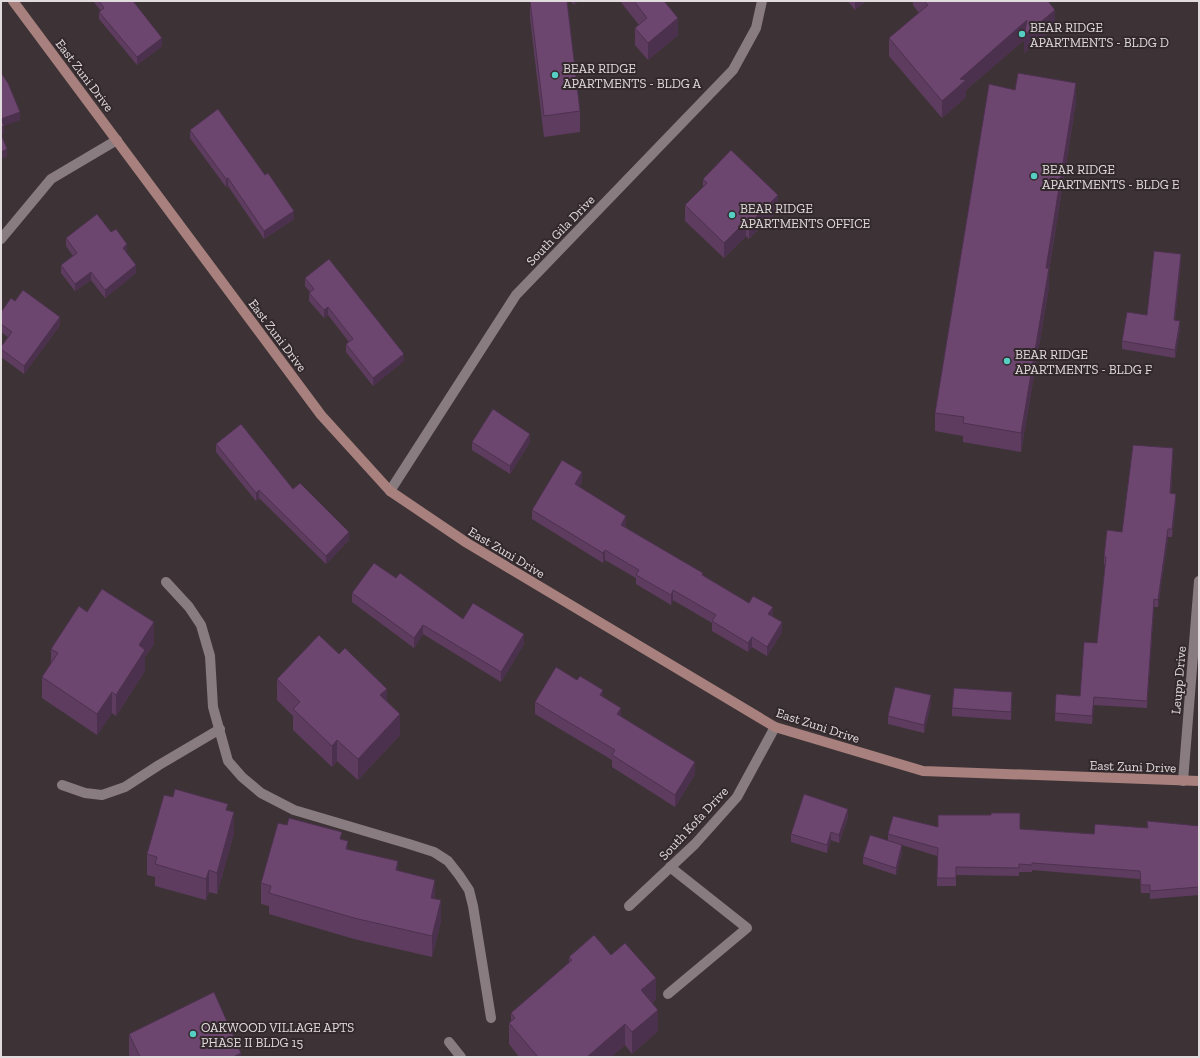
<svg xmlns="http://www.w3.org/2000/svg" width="1200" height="1058" font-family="'Zilla Slab',serif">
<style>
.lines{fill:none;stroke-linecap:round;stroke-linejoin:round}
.lane{stroke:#887c80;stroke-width:10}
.street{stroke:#887c80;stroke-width:10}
.secondary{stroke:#a8807d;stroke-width:10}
.wall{fill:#5e3c60}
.shaded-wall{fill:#4c314e}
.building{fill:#6d4670;stroke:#4c314e}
.poi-dot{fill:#56cec3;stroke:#33292c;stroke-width:1.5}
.labels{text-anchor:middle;stroke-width:4;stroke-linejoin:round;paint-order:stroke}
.poi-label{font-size:13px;fill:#e1dbdd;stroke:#33292c;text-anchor:start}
.street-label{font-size:13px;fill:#e1dbdd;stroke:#33292c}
</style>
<rect width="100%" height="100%" fill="#3d3336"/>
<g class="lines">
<path class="lane" d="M 166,582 L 189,607 L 201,625 L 210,656 L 213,707 L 228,761 L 242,777 L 261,793 L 294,810 L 409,844 L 434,852 L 448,861 L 459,875 L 469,890 L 473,906 L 491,1018
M 62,785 L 85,793 L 102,795 L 125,787 L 159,765 L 220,729
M 668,994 L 747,928 L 670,867
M 449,1042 L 461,1057"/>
<path class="street" d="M 1,239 L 51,179 L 117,140
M 390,491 L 516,295 L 733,70 L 756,28 L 762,1
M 1183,781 L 1199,581
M 629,906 L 695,844 L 737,797 L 775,727"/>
<path class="secondary" d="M 13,1 L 321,415 L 390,491 L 467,543 L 775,727 L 923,771 L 1199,781"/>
</g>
<path class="wall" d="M 93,1 L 133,1 L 162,46 L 137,65 L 99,19 L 99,12 L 101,11 Z
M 530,1 L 567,1 L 580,111 L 580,132 L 544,137 L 530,18 Z
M 571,1 L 579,1 L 574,5 Z
M 620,1 L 664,1 L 678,35 L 648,60 L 635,45 L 635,28 L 639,25 Z
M 848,1 L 866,1 L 855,10 Z
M 913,1 L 1048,1 L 1055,27 L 1024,53 L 1024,40 L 966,90 L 966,97 L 942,118 L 889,56 L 889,38 L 919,13 L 913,5 Z
M 1015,90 L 1076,102 L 1049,271 L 1049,287 L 1021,452 L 963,442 L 963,436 L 935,431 L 935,413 Z
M 190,130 L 294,219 L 264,239 L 228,186 L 226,187 L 190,138 Z
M 703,179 L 778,210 L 749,239 L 746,236 L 724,258 L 685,221 L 685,205 L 703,187 Z
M 66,238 L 127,252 L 127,253 L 136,273 L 105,298 L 91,280 L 75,291 L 61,273 L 61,265 L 73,256 L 66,246 Z
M 1181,262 L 1175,320 L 1180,329 L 1175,358 L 1122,349 L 1122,341 L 1147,315 Z
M 305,278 L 404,361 L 373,386 L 346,352 L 346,344 L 349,342 L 328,315 L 324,318 L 309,301 L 309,293 L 310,292 L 305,286 Z
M 15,301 L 60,325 L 24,374 L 1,357 L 1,347 L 8,337 L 1,332 L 1,312 Z
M 472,442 L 530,442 L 510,474 L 472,450 Z
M 216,444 L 293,489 L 349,540 L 326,564 L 259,498 L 256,501 L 216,452 Z
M 1173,455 L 1171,493 L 1176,501 L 1172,537 L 1168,537 L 1158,607 L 1154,607 L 1147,708 L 1094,705 L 1092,724 L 1055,721 L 1055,713 L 1080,696 L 1097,643 L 1105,565 L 1104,564 L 1104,557 L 1122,532 Z
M 582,482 L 579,487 L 626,526 L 625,527 L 703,575 L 772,617 L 782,632 L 767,656 L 752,647 L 748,652 L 712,631 L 712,623 L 673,600 L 671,605 L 636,584 L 636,578 L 605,560 L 603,563 L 532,519 L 532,510 Z
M 396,578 L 463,619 L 524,644 L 501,682 L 423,634 L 414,648 L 352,602 L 352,593 Z
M 87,612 L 154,644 L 145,657 L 145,671 L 116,716 L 112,713 L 97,735 L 42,698 L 42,677 L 51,663 L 51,649 Z
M 277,679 L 387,702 L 400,735 L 358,780 L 337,761 L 332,767 L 293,730 L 293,716 L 277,700 Z
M 603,697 L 621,716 L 695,774 L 675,807 L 612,767 L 612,760 L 535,714 L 535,702 Z
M 1012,700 L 1011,720 L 952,716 L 952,708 Z
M 931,703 L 924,733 L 888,724 L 888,716 Z
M 228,810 L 234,833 L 217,894 L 209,892 L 206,900 L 155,886 L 155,877 L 147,875 L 147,854 Z
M 848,817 L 839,843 L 831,840 L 827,853 L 791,842 L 791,834 Z
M 1147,821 L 1199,826 L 1199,895 L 1150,899 L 1150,893 L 1141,893 L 1140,879 L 1032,870 L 1032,872 L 1019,872 L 1019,876 L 956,875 L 956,886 L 937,886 L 937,856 L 902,845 L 902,852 L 896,875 L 863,864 L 863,857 L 888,841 L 888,834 L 938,827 L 1020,829 L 1094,834 L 1147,828 Z
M 342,839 L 348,849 L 398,871 L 435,899 L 441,921 L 432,957 L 354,939 L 269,914 L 269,906 L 261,904 L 261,883 Z
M 611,955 L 656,999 L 652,1003 L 658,1031 L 632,1054 L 625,1045 L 611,1057 L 519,1057 L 509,1044 L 509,1023 L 511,1022 L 511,1013 L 569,963 L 569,957 Z
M 129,1034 L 241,1057 L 130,1057 L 129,1055 Z"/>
<path class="shaded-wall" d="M 574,1 L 579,1 L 574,5 Z
M 855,1 L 866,1 L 855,10 Z
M 1055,10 L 1055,27 L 1024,53 L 1024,40 L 966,90 L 966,97 L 942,118 L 942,101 L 960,79 L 1027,20 Z
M 678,18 L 678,35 L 648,60 L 648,43 Z
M 162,38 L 162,46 L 137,65 L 137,57 Z
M 1076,83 L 1076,102 L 1049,271 L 1049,287 L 1021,452 L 1021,433 L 1046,268 Z
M 20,112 L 20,120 L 1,127 L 1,119 Z
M 4,126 L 4,134 L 1,135 L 1,127 Z
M 7,149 L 7,157 L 1,159 L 1,152 Z
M 228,178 L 228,186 L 226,187 L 226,179 Z
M 778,195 L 778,210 L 749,239 L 749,224 Z
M 294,211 L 294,219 L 264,239 L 264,231 Z
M 746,221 L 746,236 L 724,258 L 724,243 Z
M 127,244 L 127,252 L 123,256 L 123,248 Z
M 1181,254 L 1181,262 L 1174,328 L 1174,320 Z
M 136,265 L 136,273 L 105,298 L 105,290 Z
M 91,272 L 91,280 L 75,291 L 75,284 Z
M 328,307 L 328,315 L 324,318 L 324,310 Z
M 60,317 L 60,325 L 24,374 L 24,366 Z
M 1180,321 L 1180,329 L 1175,358 L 1175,350 Z
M 404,354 L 404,361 L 373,386 L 373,378 Z
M 530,434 L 530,442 L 510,474 L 510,466 Z
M 1173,448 L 1173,455 L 1170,501 L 1170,493 Z
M 582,472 L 582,482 L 575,494 L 575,484 Z
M 259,490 L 259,498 L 256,501 L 256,493 Z
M 1176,494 L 1176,501 L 1172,537 L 1172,529 Z
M 626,516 L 626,526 L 621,534 L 621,525 Z
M 1168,529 L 1168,537 L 1158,607 L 1158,600 Z
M 349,532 L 349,540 L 326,564 L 326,556 Z
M 605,550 L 605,560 L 603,563 L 603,553 Z
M 673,590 L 673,600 L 671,605 L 671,595 Z
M 1154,599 L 1154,607 L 1147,708 L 1147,701 Z
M 773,607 L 773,617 L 768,614 Z
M 154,622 L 154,644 L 145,657 L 145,671 L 116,716 L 116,695 L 139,645 Z
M 782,622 L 782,632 L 767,656 L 767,647 Z
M 423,625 L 423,634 L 414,648 L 414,638 Z
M 524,634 L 524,644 L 501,682 L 501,672 Z
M 752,637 L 752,647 L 748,652 L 748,643 Z
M 387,689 L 387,710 L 380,695 Z
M 603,690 L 603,702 L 600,695 Z
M 112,692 L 112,713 L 97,735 L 97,714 Z
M 931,695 L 931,703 L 924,733 L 924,725 Z
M 1094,697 L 1094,705 L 1092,724 L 1092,716 Z
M 621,708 L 621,719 L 617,714 Z
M 400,714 L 400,735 L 358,780 L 358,759 Z
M 337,740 L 337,761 L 332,767 L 332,746 Z
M 695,762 L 695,774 L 675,807 L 675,795 Z
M 848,809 L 848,817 L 839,843 L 839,835 Z
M 234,812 L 234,833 L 217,894 L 217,873 Z
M 831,832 L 831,840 L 827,853 L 827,845 Z
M 348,841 L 348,862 L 346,849 Z
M 902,845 L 902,852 L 896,875 L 896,868 Z
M 398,861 L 398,882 L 396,870 Z
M 209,870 L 209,892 L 206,900 L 206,879 Z
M 435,880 L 435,901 L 431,898 Z
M 441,900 L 441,921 L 432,957 L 432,936 Z
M 656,978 L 656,999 L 641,1012 L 641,990 Z
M 658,1010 L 658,1031 L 632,1054 L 632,1032 Z
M 625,1024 L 625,1045 L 611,1057 L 587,1057 Z
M 241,1053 L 241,1057 L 233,1057 Z"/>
<path class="building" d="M 99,1 L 133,1 L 162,38 L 137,57 L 99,12 L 104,8 Z
M 530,1 L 567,1 L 580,111 L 544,116 Z
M 634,1 L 664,1 L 678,18 L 648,43 L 635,28 L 647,18 Z
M 924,1 L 1048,1 L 1055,10 L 1024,36 L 1027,20 L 960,79 L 966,80 L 942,101 L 889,38 L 928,5 Z
M 1,73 L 8,83 L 20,112 L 1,119 L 4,126 L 1,127 Z
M 1018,73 L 1076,83 L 1046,268 L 1049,268 L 1021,433 L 963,423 L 964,417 L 935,413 L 989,84 L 1015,90 Z
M 218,109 L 265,175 L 268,173 L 294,211 L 264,231 L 228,178 L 226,179 L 190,130 Z
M 1,134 L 7,149 L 1,152 Z
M 731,150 L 778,195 L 749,224 L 746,221 L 724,243 L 685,205 L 707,183 L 703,179 Z
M 97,214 L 111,232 L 116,229 L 127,244 L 123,248 L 136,265 L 105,290 L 91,272 L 75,284 L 61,265 L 77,253 L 66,238 Z
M 1154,251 L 1181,254 L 1174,320 L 1180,321 L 1175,350 L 1122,341 L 1127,312 L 1147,315 Z
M 329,259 L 404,354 L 373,378 L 346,344 L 353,339 L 328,307 L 324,310 L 309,293 L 314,289 L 305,278 Z
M 23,290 L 60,317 L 24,366 L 1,349 L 1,347 L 12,332 L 1,324 L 1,312 L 11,298 L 15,301 Z
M 493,409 L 530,434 L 510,466 L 472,442 Z
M 241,424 L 293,489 L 300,483 L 349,532 L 326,556 L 259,490 L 256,493 L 216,444 Z
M 1133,445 L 1173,448 L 1170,493 L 1176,494 L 1172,529 L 1168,529 L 1158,600 L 1154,599 L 1147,701 L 1094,697 L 1092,716 L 1055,713 L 1056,694 L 1080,696 L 1084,642 L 1097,643 L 1106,557 L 1104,557 L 1107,530 L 1122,532 Z
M 562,460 L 582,472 L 575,484 L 626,516 L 621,525 L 703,573 L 702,575 L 749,603 L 753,596 L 773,607 L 768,614 L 782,622 L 767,647 L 752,637 L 748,643 L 712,621 L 716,615 L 673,590 L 671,595 L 636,575 L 639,570 L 605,550 L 603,553 L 532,510 Z
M 374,563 L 396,578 L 400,573 L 463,619 L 473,603 L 524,634 L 501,672 L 423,625 L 414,638 L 352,593 Z
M 102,589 L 154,622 L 139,645 L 145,650 L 116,695 L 112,692 L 97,714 L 42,677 L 58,653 L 51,649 L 79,606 L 87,612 Z
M 319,635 L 339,654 L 345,648 L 387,689 L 380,695 L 400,714 L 358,759 L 337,740 L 332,746 L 293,709 L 300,702 L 277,679 Z
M 556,667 L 577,680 L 580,676 L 603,690 L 600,695 L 621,708 L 617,714 L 695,762 L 675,795 L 612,755 L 615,750 L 535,702 Z
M 895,687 L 931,695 L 924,725 L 888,716 Z
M 954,688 L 1012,692 L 1011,712 L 952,708 Z
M 175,789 L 228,804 L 226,810 L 234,812 L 217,873 L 209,870 L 206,879 L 155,864 L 157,857 L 147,854 L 164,795 L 173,797 Z
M 804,794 L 848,809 L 839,835 L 831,832 L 827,845 L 791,834 Z
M 991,813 L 1020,813 L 1020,829 L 1094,834 L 1095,824 L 1148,828 L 1147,821 L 1199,826 L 1199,887 L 1150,891 L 1150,885 L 1141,885 L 1140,871 L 1032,863 L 1032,865 L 1019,864 L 1019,868 L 956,867 L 956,878 L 937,878 L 938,848 L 888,834 L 893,816 L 938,827 L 938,815 L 991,815 Z
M 289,818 L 342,832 L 340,839 L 348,841 L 346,849 L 398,861 L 396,870 L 435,880 L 431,898 L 441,900 L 432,936 L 354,918 L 269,893 L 271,886 L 261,883 L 278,823 L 287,825 Z
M 870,835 L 902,845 L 896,868 L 863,857 Z
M 594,935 L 611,955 L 625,943 L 656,978 L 641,990 L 658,1010 L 632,1032 L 625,1024 L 587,1057 L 538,1057 L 509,1023 L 515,1018 L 511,1013 L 572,960 L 569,957 Z
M 214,992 L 241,1053 L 233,1057 L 140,1057 L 129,1034 Z"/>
<g class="poi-dot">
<circle cx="1022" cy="34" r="4"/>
<circle cx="555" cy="75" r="4"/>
<circle cx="1034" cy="176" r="4"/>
<circle cx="732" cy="215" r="4"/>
<circle cx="1007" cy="361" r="4"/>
<circle cx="193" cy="1034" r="4"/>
</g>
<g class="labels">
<g class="poi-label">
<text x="1030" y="32">BEAR RIDGE<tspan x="1030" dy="15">APARTMENTS - BLDG D</tspan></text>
<text x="563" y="73">BEAR RIDGE<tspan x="563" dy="15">APARTMENTS - BLDG A</tspan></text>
<text x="1042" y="174">BEAR RIDGE<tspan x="1042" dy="15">APARTMENTS - BLDG E</tspan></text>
<text x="740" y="213">BEAR RIDGE<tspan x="740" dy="15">APARTMENTS OFFICE</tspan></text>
<text x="1015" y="359">BEAR RIDGE<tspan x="1015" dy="15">APARTMENTS - BLDG F</tspan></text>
<text x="201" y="1032">OAKWOOD VILLAGE APTS<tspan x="201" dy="15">PHASE II BLDG 15</tspan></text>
</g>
<g class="street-label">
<text transform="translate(85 75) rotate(53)" y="5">East Zuni Drive</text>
<text transform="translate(560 230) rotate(-46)" y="5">South Gila Drive</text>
<text transform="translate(278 335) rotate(53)" y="5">East Zuni Drive</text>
<text transform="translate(507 552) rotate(31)" y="5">East Zuni Drive</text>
<text transform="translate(1178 680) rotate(-85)" y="5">Leupp Drive</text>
<text transform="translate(818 725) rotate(18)" y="5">East Zuni Drive</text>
<text transform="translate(1133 766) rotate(2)" y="5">East Zuni Drive</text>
<text transform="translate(693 823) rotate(-47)" y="5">South Kofa Drive</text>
</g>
</g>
<rect width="1200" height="1058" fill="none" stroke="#e1dbdd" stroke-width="4"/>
</svg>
